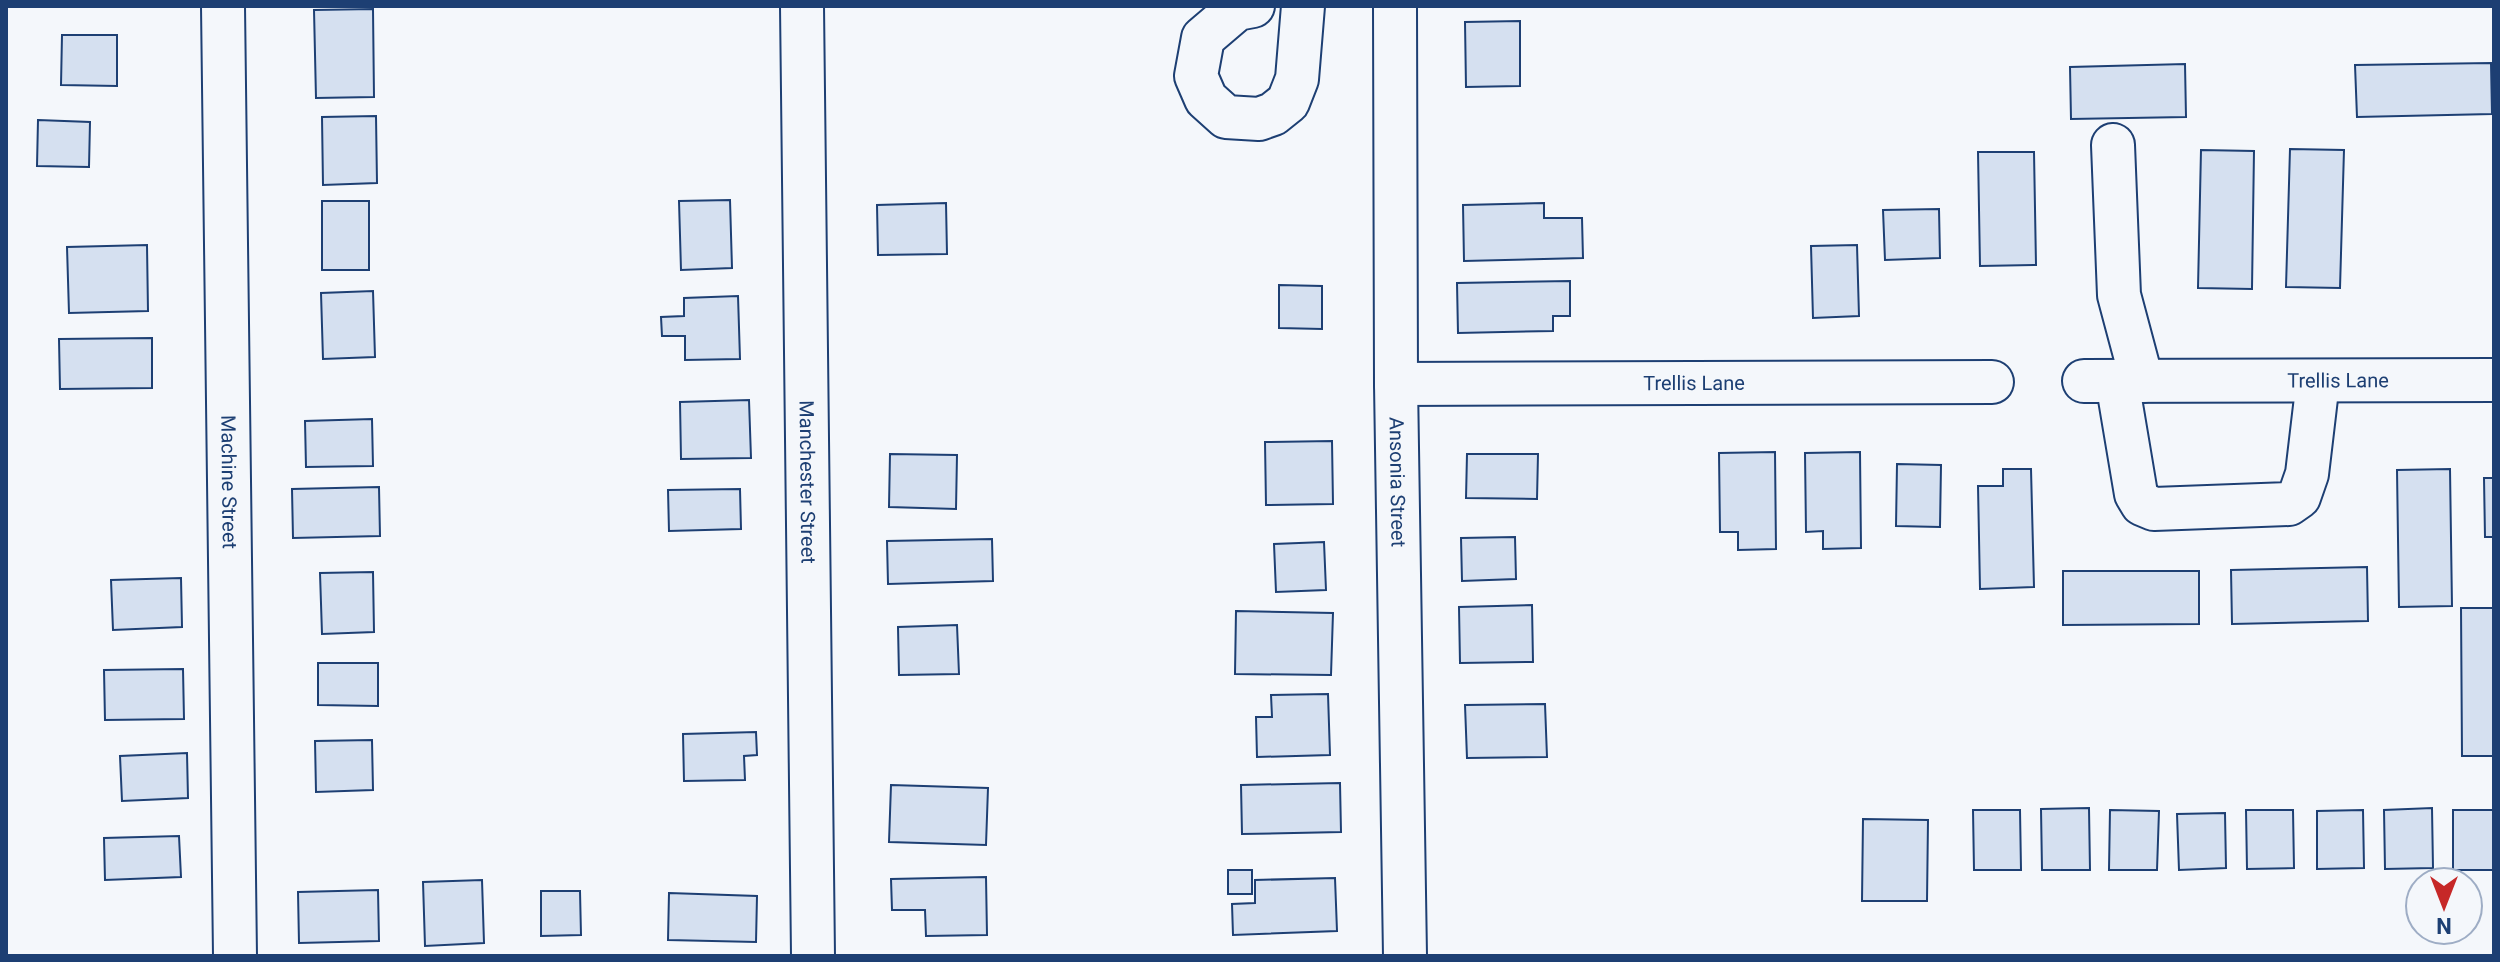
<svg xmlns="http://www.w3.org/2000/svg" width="2500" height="962" font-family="Roboto,sans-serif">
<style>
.building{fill:#d5e0f0;stroke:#1d3f73;stroke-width:2}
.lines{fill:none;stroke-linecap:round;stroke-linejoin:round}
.minor-casing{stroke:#1d3f73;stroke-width:46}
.minor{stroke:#f4f7fb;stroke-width:42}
.labels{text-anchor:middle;stroke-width:6;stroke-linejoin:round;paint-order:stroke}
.street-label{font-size:20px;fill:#1d3f73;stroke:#f4f7fb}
</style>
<rect width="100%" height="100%" fill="#f4f7fb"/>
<path class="building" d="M 373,9 L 374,97 L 316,98 L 314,10 Z
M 1520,21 L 1520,86 L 1466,87 L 1465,22 Z
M 62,35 L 117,35 L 117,86 L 61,85 Z
M 2491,63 L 2492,114 L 2357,117 L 2355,65 Z
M 2185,64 L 2186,117 L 2071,119 L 2070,67 Z
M 376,116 L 377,183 L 323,185 L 322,117 Z
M 38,120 L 90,122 L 89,167 L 37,166 Z
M 2290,149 L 2344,150 L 2340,288 L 2286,287 Z
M 2201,150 L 2254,151 L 2252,289 L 2198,288 Z
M 1978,152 L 2034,152 L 2036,265 L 1980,266 Z
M 730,200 L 732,268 L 681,270 L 679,201 Z
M 322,201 L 369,201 L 369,270 L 322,270 Z
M 946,203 L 947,254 L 878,255 L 877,205 Z
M 1544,203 L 1544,218 L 1582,218 L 1583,258 L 1464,261 L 1463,205 Z
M 1939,209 L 1940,258 L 1885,260 L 1883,210 Z
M 147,245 L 148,311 L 69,313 L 67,247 Z
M 1857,245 L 1859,316 L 1813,318 L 1811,246 Z
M 1570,281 L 1570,316 L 1553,316 L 1553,331 L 1458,333 L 1457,283 Z
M 1279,285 L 1322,286 L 1322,329 L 1279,328 Z
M 373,291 L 375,357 L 323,359 L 321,293 Z
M 738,296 L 740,359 L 685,360 L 685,336 L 662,336 L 661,317 L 684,316 L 684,298 Z
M 152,338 L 152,388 L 60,389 L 59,339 Z
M 749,400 L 751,458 L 681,459 L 680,402 Z
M 372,419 L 373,466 L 306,467 L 305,421 Z
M 1332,441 L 1333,504 L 1266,505 L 1265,442 Z
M 1775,452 L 1776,549 L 1738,550 L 1738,532 L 1720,532 L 1719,453 Z
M 1860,452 L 1861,548 L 1823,549 L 1823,531 L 1806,532 L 1805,453 Z
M 890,454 L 957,455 L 956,509 L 889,507 Z
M 1467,454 L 1538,454 L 1537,499 L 1466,498 Z
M 1897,464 L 1941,465 L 1940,527 L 1896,526 Z
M 2003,469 L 2031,469 L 2034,587 L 1980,589 L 1978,486 L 2003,486 Z
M 2450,469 L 2452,606 L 2399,607 L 2397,470 Z
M 2484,478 L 2494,478 L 2494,537 L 2485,537 Z
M 379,487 L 380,536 L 293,538 L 292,489 Z
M 740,489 L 741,529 L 669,531 L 668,490 Z
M 1515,537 L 1516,579 L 1462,581 L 1461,538 Z
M 992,539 L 993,581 L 888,584 L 887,541 Z
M 1324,542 L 1326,590 L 1276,592 L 1274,544 Z
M 2367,567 L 2368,621 L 2232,624 L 2231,570 Z
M 2063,571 L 2199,571 L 2199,624 L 2063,625 Z
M 373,572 L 374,632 L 322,634 L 320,573 Z
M 181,578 L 182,627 L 113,630 L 111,580 Z
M 1532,605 L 1533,662 L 1460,663 L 1459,607 Z
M 2461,608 L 2494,608 L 2494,756 L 2462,756 Z
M 1236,611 L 1333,613 L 1331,675 L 1235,674 Z
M 957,625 L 959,674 L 899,675 L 898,627 Z
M 318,663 L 378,663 L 378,706 L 318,705 Z
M 183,669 L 184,719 L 105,720 L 104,670 Z
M 1328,694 L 1330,755 L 1257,757 L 1256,717 L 1272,717 L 1271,695 Z
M 1545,704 L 1547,757 L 1467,758 L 1465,705 Z
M 756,732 L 757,755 L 744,756 L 745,780 L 684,781 L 683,734 Z
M 372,740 L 373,790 L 316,792 L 315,741 Z
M 187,753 L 188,798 L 122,801 L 120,756 Z
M 1340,783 L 1341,832 L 1242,834 L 1241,785 Z
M 891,785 L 988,788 L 986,845 L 889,842 Z
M 2089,808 L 2090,870 L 2042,870 L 2041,809 Z
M 2432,808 L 2433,868 L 2385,869 L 2384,810 Z
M 1973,810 L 2020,810 L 2021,870 L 1974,870 Z
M 2110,810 L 2159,811 L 2157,870 L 2109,870 Z
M 2246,810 L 2293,810 L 2294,868 L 2247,869 Z
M 2363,810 L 2364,868 L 2317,869 L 2317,811 Z
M 2453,810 L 2494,810 L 2494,870 L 2453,870 Z
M 2225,813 L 2226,868 L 2179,870 L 2177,814 Z
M 1863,819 L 1928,820 L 1927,901 L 1862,901 Z
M 179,836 L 181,877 L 105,880 L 104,838 Z
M 1228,870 L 1252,870 L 1252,894 L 1228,894 Z
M 986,877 L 987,935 L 926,936 L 925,910 L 892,910 L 891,879 Z
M 1335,878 L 1337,931 L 1233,935 L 1232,904 L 1255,903 L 1255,880 Z
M 482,880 L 484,943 L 425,946 L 423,882 Z
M 378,890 L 379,941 L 299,943 L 298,892 Z
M 541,891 L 580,891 L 581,935 L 541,936 Z
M 669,893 L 757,896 L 756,942 L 668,940 Z"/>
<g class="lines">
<g class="minor-casing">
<g id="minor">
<path id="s1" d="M 223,6 L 235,956"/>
<path id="s2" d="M 802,6 L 813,956"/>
<path d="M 1253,6 L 1237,9 L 1203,38 L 1196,76 L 1206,99 L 1226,117 L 1259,119 L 1273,114 L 1288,102 L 1297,79 L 1303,6"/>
<path id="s3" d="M 1395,6 L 1396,384 L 1405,956"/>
<path d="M 2113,145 L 2119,295 L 2142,381"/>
<path id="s4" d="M 2084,381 L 2494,380"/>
<path d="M 2117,381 L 2136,494 L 2142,504 L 2154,509 L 2289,504 L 2299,497 L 2307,474 L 2318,381"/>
<path id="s5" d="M 1396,384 L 1992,382"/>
</g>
</g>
<use href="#minor" class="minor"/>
</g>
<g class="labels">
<g class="street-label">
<text dy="7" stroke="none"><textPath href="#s4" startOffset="254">Trellis Lane</textPath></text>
<text dy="7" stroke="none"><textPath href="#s5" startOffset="298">Trellis Lane</textPath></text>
<text dy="7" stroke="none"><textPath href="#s1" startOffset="476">Machine Street</textPath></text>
<text dy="7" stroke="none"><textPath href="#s2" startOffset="476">Manchester Street</textPath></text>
<text dy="7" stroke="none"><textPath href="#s3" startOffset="476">Ansonia Street</textPath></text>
</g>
</g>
<rect width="2500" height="962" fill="none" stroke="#1d3f73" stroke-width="16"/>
<g transform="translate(2444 906) rotate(180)"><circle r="38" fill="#f4f7fb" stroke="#9eadc5" stroke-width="2"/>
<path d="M0-6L14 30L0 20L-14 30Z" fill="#c62828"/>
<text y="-12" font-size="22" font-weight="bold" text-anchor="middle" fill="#1d3f73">N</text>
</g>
</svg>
